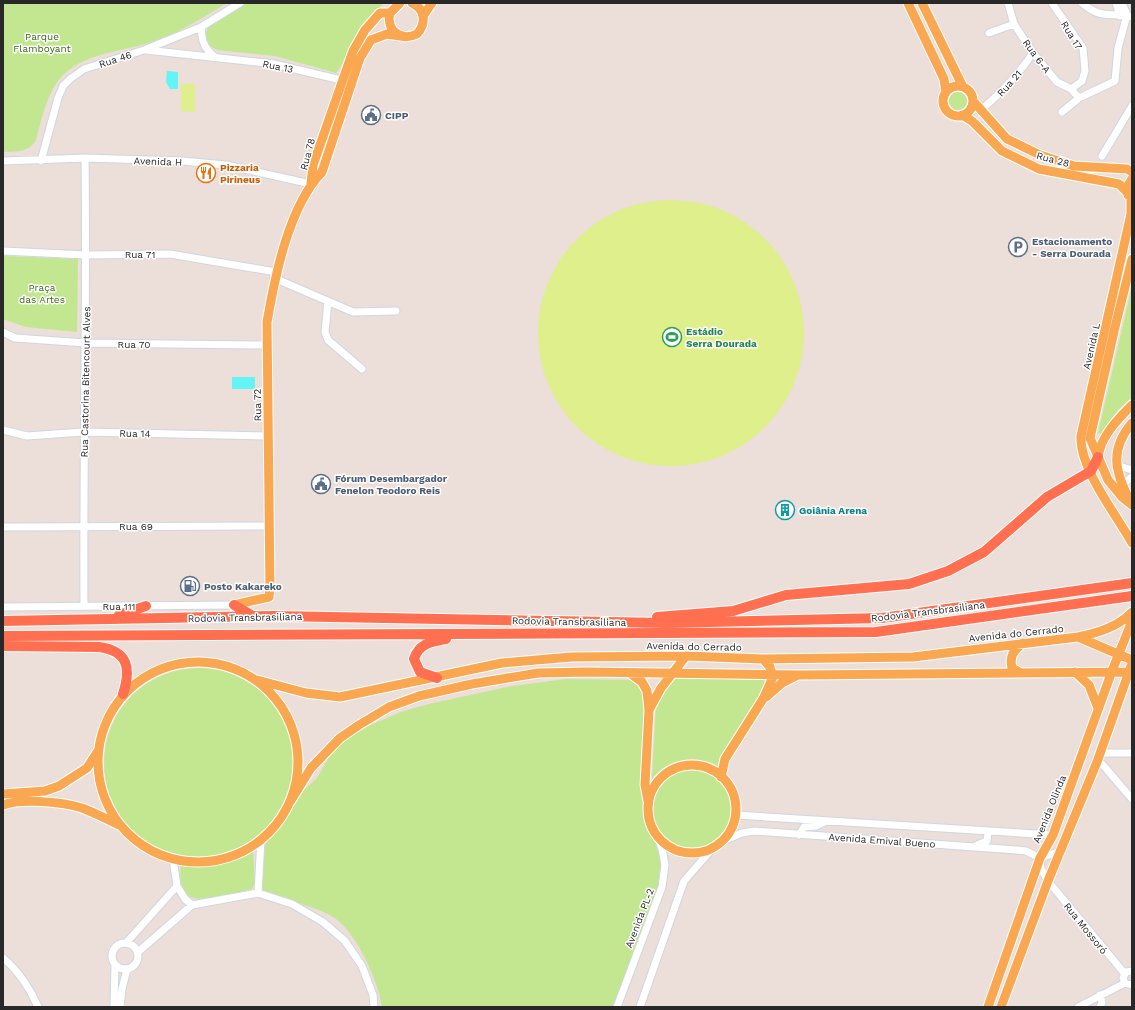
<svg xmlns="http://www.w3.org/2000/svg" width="1135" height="1010" font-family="'Work Sans',sans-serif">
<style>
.green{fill:#c3e690}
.pitch{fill:#deef8b}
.water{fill:#63f4f6}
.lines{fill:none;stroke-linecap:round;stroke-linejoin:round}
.minor-casing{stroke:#cdd7e2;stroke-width:9}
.major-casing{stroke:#fff;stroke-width:11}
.highway-casing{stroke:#fff;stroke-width:12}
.minor{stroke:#fff;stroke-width:7}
.major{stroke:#f9a750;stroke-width:9}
.highway{stroke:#ff6f50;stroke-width:10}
.labels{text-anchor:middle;stroke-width:3;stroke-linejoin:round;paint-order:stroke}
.street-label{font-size:10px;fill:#282828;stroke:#fff}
.park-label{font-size:10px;fill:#3b6815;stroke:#fff}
.service-label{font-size:10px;font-weight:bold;fill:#4e5e75;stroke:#fff;text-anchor:start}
.food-label{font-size:10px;font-weight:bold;fill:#c56008;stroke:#fff;text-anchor:start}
.leisure-label{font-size:10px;font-weight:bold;fill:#27864d;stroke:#fff;text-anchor:start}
.culture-label{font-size:10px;font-weight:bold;fill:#0d838f;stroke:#fff;text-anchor:start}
</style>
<rect width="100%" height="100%" fill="#ecded8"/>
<path class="green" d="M 3,3 L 227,3 C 205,16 184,30 160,39 C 130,51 89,51 64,74 C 47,90 42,119 36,140 C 28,153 17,151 3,152 Z
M 247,3 L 384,3 C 372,14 362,26 354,40 C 347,50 344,64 336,73 L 275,56 L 217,50 L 208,45 L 205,36 L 208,27 Z
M949 101a9 9 0 1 1 18 0a9 9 0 1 1-18 0Z
M 3,256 L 78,259 L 77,332 L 26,327 L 3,319 Z
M 1132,286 L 1132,397 L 1117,411 L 1101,434 L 1098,433 Z
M104 763a95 95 0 1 1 190 0a95 95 0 1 1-190 0Z
M 762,677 L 767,687 L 722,755 L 718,766 C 696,754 667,758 652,779 L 656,705 L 661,692 L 673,678 Z
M 566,679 L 631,680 L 641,684 L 645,696 L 643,805 L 662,864 L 661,880 L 613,1007 L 382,1007 C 378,980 355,928 330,915 C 308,904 284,900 263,890 L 260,883 L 266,843 L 280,827 L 302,792 L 317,778 L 340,738 L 401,712 L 429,704 L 507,687 Z
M653 809a40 40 0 1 1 80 0a40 40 0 1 1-80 0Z
M 253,851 L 255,882 L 252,889 C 239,892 198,905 187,895 C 179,888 180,873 181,864 C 209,866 228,864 253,851 Z"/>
<path class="pitch" d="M 181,84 L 195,84 L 195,112 L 181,111 Z
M538 333a133 133 0 1 1 266 0a133 133 0 1 1-266 0Z"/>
<path class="water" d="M 167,71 L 178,72 L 178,89 L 170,89 L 166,82 Z
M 232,377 L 255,377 L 255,389 L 232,389 Z"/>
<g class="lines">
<g class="minor-casing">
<path id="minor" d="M 1008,3 L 1014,24 L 1033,53 L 1057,82 L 1071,89 L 1079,98
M 1052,3 L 1083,48 L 1085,71 L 1082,81 L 1071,89
M 1082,3 C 1103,21 1111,11 1132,17
M 1116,3 L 1120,16
M 1122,3 L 1127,15
M 201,27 C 202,40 203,48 215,57
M 989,33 L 1014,24
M 146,50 L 274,64 L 341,80
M 981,110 C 1001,93 1018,75 1033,53
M 1062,112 L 1079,98 L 1115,81 L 1118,48 L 1127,15
M 1102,156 L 1132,106
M 3,161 L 85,158 L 182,161 L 226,165 L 311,184
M 41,161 L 58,98 L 63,86 L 70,79 L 84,69 L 144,50 L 201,27 L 240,3
M 3,251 L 86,255 L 170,254 L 276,272
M 274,278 L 353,312 L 396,311
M 328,301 L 325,332 L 328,340 L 362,369
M 3,332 L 15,338 L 86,343 L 267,345
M 3,430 L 27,436 L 83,432 L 268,436
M 1116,465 L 1132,470
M 1122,485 L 1132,477
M 3,527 L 269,526
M 84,606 C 83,457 87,307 85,158
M 3,607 L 234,605
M 1101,753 L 1132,753
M 1097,762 L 1103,765 L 1132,799
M 736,815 L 1053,835
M 799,835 L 804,827 L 816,826 L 824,822
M 723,841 L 742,833 L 754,831 L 1016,850 L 1026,851 L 1040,858
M 977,845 L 987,841 L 988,832
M 1040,858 L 1061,851
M 1040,860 L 1041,869 L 1048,881 L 1125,974
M 177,886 L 185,899 L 192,905 L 258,893 L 292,904 L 323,922 L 345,941 L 362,966 L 373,995 L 374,1007
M 258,893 L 261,839
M112 956a13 13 0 1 1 26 0a13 13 0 1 1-26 0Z
M 126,943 L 177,886 L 173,859
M 138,952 L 192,905
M 3,958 C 18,970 31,990 38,1007
M 1132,971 L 1126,972 L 1123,978 L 1125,983 L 1132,985
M 114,1007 L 115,964
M 120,1007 L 122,989 L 127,969
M 617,1007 L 662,887 L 665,865 L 662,849 L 657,835
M 640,1007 L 684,881 L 712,849
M 1078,1007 L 1125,983
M 1100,1007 L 1102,1003 L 1100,995"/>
</g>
<g class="major-casing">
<path id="major" d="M 400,3 L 390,13 C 386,30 400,42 417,34 C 426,24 426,9 412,3
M 908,3 L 944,79 L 946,92
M 922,3 L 963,87
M 423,16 L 432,3
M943 101a15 15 0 1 1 30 0a15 15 0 1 1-30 0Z
M 973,101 L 1007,139 L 1040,155 L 1074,166 L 1127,169 L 1132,172
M 962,115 L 972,121 L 1002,151 L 1039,169 L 1119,184 L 1127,192
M 311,184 L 313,165 L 353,51 L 365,30 L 380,13 L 390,13
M 1128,195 L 1127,187 L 1132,179
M 1131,200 L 1131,214 L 1081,436 C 1079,468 1116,514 1132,543
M 1132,259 L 1115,327 L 1090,438 L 1108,480 L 1123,498 L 1132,505
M 1098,459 C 1099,438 1118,419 1132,405
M 1130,501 C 1115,472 1109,450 1132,423
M 234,605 L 269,597 L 270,589 L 267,322 C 275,276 289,206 322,172 L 360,58 L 371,40 L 387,34 L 400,36
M 1078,637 C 1097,633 1118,627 1132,612
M98 762a100 100 0 1 1 200 0a100 100 0 1 1-200 0Z
M 1075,672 L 1089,685 L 1098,708
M 1021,673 L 1012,668 C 1009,655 1014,651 1023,643
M 631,674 L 642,682 L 647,691 L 649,710 L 645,785 L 648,801
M 257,680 L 306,693 L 340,697 L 502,663 L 571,657 L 686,656 L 763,659 L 913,657 L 1078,637 L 1132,660
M 766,697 L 782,683 L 796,676
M 649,710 L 661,688 L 686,656
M648 809a44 44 0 1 1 88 0a44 44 0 1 1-88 0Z
M 721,777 L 725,759 L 763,699 L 773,677 L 770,667 L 763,659
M 3,794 L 45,791 L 59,786 L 87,768 L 98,751
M 290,802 L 311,768 L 340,738 L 359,725 L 389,707 L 419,696 L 472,684 L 538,673 L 587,672 L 799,675 L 1129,672
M 3,805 C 22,798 63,802 82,808 C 95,813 107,819 119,825
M 988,1007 L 1040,858 L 1053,835 L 1112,671 L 1132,621
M 1001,1007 L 1048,881 L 1097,762 L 1131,666"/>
</g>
<g class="highway-casing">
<path id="highway" d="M 234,605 L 253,616
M 119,615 L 146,606
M 657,617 L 733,611 L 786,595 L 909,584 L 948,571 L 984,552 L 1047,497 L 1091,471 L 1098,457
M 3,621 L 274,616 L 666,623 L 882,618 L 1132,583
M 3,636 L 876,632 L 1132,596
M 3,646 L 99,647 C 129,651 131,669 123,694
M 437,678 L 420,672 L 414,659 C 419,643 431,642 446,639"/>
</g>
<use href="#minor" class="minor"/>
<use href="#major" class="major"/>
<use href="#highway" class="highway"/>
</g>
<defs>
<g id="civic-ring" transform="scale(1)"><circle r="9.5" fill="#fff" stroke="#5c6f8a" stroke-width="1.5"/><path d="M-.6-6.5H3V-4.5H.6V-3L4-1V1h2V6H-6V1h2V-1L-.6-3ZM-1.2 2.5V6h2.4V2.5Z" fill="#5c6f8a"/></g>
<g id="restaurant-ring" transform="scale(1)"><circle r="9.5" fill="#fff" stroke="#e8710a" stroke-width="1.5"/><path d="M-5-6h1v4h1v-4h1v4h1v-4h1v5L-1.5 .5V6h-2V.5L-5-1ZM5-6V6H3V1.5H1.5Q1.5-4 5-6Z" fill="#e8710a"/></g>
<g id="parking-ring" transform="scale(1)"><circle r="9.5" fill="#fff" stroke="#5c6f8a" stroke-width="1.5"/><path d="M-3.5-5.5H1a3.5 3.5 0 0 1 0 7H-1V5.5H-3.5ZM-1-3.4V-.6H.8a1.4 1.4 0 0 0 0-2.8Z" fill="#5c6f8a"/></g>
<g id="stadium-ring" transform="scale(1)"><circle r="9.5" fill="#fff" stroke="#2e9e5b" stroke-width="1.5"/><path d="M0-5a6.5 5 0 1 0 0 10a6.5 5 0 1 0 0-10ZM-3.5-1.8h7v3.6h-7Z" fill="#2e9e5b"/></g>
<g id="building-ring" transform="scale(1)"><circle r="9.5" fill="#fff" stroke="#0f9aa8" stroke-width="1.5"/><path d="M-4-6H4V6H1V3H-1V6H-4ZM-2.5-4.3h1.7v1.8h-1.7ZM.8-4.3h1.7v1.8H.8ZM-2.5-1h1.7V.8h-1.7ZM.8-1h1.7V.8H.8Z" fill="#0f9aa8"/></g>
<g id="fuel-ring" transform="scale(1)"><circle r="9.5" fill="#fff" stroke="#5c6f8a" stroke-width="1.5"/><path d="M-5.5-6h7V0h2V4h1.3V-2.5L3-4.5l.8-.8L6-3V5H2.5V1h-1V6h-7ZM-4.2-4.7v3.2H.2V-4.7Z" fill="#5c6f8a"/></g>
</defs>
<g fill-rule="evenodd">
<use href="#civic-ring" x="371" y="115"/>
<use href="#restaurant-ring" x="206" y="173"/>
<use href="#parking-ring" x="1018" y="247"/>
<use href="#stadium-ring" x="672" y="337"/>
<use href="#civic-ring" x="321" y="484"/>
<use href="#building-ring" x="785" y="510"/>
<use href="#fuel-ring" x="190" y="586"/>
</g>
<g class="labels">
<g class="street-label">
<text transform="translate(1072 35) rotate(59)" y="4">Rua 17</text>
<text transform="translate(1037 56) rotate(54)" y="4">Rua 6-A</text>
<text transform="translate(115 59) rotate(-18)" y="4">Rua 46</text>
<text transform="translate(278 66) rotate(11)" y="4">Rua 13</text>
<text transform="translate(1009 83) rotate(-48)" y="4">Rua 21</text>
<text transform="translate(307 154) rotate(-75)" y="4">Rua 78</text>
<text transform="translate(1053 159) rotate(15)" y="4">Rua 28</text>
<text transform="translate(158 161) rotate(2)" y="4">Avenida H</text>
<text x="140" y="258">Rua 71</text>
<text x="134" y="348">Rua 70</text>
<text transform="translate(1091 346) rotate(-77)" y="4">Avenida L</text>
<text transform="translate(85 382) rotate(-89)" y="4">Rua Castorina Bitencourt Alves</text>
<text transform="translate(257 405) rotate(-91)" y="4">Rua 72</text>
<text transform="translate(135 433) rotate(1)" y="4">Rua 14</text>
<text x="136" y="530">Rua 69</text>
<text x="119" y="610">Rua 111</text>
<text transform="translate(928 611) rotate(-7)" y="4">Rodovia Transbrasiliana</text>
<text transform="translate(245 617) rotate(-1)" y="4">Rodovia Transbrasiliana</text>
<text transform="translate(569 621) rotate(1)" y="4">Rodovia Transbrasiliana</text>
<text transform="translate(1016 633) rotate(-6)" y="4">Avenida do Cerrado</text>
<text transform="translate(694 646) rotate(1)" y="4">Avenida do Cerrado</text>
<text transform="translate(1049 809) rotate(-68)" y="4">Avenida Olinda</text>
<text transform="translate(882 840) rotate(4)" y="4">Avenida Emival Bueno</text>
<text transform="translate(639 918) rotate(-69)" y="4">Avenida PL-2</text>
<text transform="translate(1086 928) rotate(51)" y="4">Rua Mossoró</text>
</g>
<g class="park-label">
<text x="42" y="40">Parque<tspan x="42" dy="12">Flamboyant</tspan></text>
<text x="42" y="291">Praça<tspan x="42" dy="12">das Artes</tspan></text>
</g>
<g class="service-label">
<text x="385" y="119">CIPP</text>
<text x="1032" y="245">Estacionamento<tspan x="1032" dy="12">- Serra Dourada</tspan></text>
<text x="335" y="482">Fórum Desembargador<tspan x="335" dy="12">Fenelon Teodoro Reis</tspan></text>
<text x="204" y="590">Posto Kakareko</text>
</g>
<g class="food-label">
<text x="220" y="171">Pizzaria<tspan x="220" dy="12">Pirineus</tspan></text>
</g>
<g class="leisure-label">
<text x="686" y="335">Estádio<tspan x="686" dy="12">Serra Dourada</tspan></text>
</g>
<g class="culture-label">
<text x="799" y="514">Goiânia Arena</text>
</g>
</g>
<rect width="1135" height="1010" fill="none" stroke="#282828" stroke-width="8"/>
</svg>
